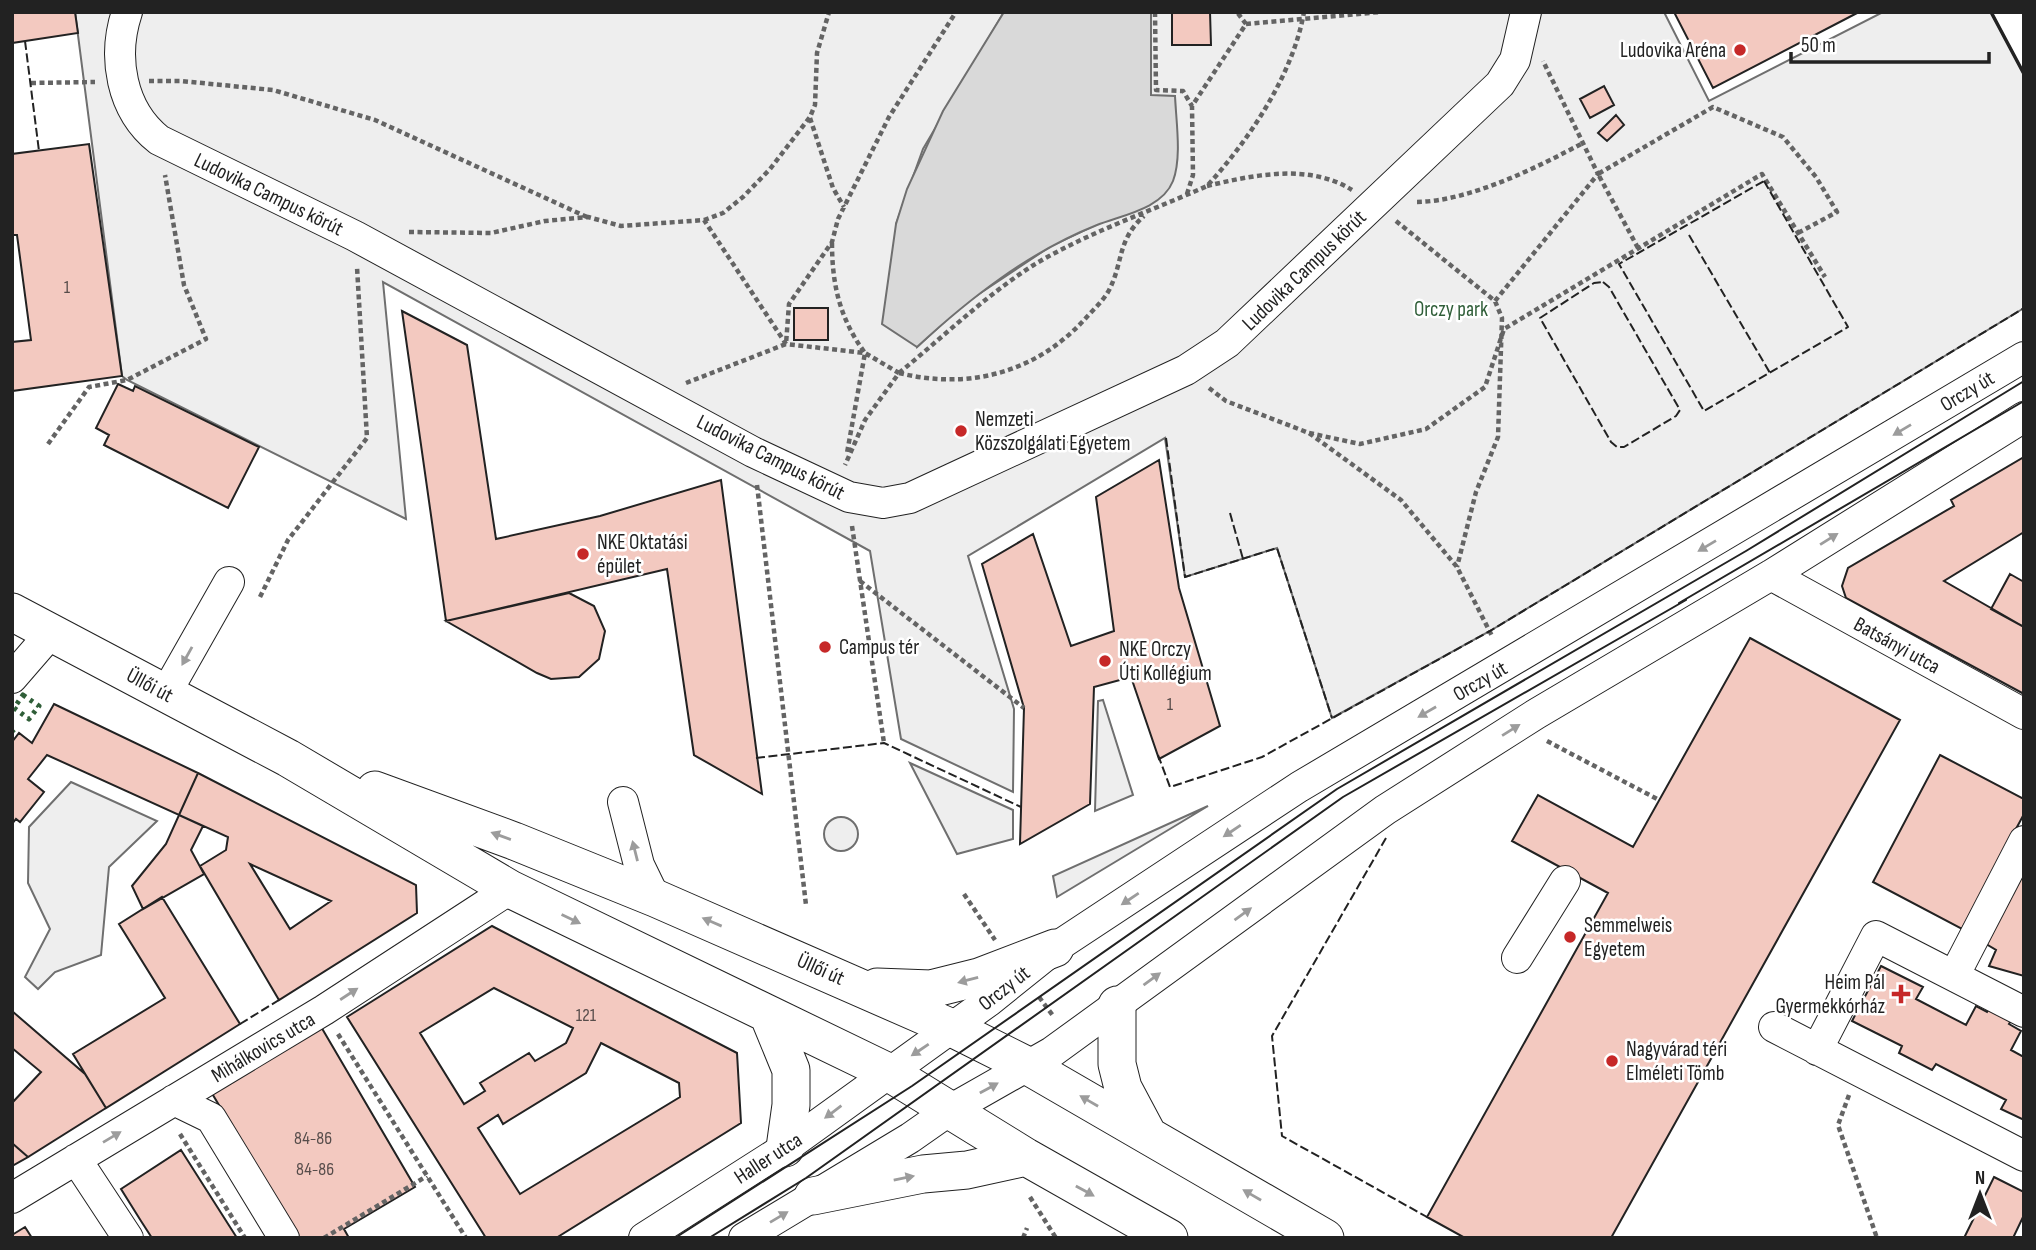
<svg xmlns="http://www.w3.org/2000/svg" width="2036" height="1250" font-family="'Sofia Sans Condensed',sans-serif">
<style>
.green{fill:#eee;stroke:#6f6f6f;stroke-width:2}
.water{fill:#d9d9d9;stroke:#6f6f6f;stroke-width:2}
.building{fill:#f3c9c0;stroke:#222;stroke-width:2;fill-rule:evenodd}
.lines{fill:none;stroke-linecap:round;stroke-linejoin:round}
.minor-casing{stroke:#222;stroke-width:32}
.major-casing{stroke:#222;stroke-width:39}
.path{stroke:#646464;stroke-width:4.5;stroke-dasharray:5 3.5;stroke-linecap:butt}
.minor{stroke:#fff;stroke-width:30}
.major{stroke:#fff;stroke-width:37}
.tram{stroke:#222;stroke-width:2}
.hedge{stroke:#2f5e38;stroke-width:5;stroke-dasharray:3.5 5;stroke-linecap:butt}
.fence{stroke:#222;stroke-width:2;stroke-dasharray:9 3.5;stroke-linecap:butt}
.wall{stroke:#222;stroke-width:3.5}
.oneway{fill:#9c9c9c}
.poi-dot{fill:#c62828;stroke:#fff;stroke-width:2.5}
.labels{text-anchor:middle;stroke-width:5;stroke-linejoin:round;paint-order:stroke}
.number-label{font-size:18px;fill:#564c4a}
.poi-label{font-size:21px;fill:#222;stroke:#fff;text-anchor:start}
.street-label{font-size:21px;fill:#222;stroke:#fff}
.park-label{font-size:21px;fill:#2f5e38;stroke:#fff}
</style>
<rect width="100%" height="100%" fill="#fff"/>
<path class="green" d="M 75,12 L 1004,12 L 923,149 L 896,224 L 917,347 L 964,304 L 1051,246 L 1096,225 L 1176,165 L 1175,96 L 1151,96 L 1151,12 L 1664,12 L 1709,101 L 1883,12 L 1991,12 L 2024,74 L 2024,308 L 1490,631 L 1332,718 L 1277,548 L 1185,577 L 1165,438 L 968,556 L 1014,709 L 1013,792 L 901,739 L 870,551 L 383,282 L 406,519 L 127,380 L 122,376 Z
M 1103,700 L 1133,795 L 1095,811 L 1098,701 Z
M 910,763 L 1013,810 L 1013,839 L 957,854 Z
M 71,782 L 157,821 L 109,867 L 101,955 L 55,972 L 38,989 L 25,977 L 50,929 L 28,883 L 29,827 Z
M 1208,806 L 1057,897 L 1053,876 Z
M824 834a17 17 0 1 1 34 0a17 17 0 1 1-34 0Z"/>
<path class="water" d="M 1004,12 L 1151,12 L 1151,95 L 1175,96 C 1176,121 1182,157 1173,181 C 1162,209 1122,215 1097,225 C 1029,252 970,298 917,347 L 882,324 L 896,224 L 907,189 L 943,111 Z"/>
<path class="building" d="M 12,12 L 75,12 L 78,33 L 12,43 Z
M 1172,12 L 1210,12 L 1211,45 L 1172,45 Z
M 1674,12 L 1859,12 L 1713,88 Z
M 1604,86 L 1614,105 L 1590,118 L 1580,99 Z
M 1616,115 L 1624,125 L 1607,141 L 1598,133 Z
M 89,144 L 122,376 L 12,391 L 12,342 L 31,340 L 17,235 L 12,235 L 12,154 Z
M 794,308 L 828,308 L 828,340 L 794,340 Z
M 402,311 L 467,345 L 496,539 L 600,516 L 721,480 L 762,794 L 694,755 L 667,569 L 446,621 Z
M 118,384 L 133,391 L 135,386 L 259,447 L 228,508 L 104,445 L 109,435 L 96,428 Z
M 2024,457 L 2024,532 L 1944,581 L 2024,627 L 2024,694 L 1846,598 L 1842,586 L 1848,568 L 1954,506 L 1951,500 Z
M 1159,460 L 1179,588 L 1220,726 L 1159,759 L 1131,677 L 1094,687 L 1090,804 L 1020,844 L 1024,708 L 982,564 L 1033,534 L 1071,646 L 1114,631 L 1096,497 Z
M 2010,574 L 2024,582 L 2024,627 L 1991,609 Z
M 569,593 L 594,606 L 605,631 L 599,659 L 579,677 L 551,679 L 537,673 L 446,621 Z
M 1750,638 L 1900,720 L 1611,1238 L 1465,1238 L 1427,1217 L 1608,893 L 1512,841 L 1538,795 L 1633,847 Z
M 54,704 L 198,773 L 179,815 L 47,755 L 28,779 L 44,792 L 20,822 L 16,819 L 12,824 L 12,742 L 19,733 L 32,743 Z
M 1940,755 L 2024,799 L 2024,814 L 1962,929 L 1873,882 Z
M 198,773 L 416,885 L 417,913 L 279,1000 L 200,866 L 226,850 L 228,837 L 179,815 ZM 250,864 L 331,901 L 290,929 Z
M 179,815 L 203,826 L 191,850 L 204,874 L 143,909 L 132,886 L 166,844 Z
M 2024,868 L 2024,976 L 1989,966 L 1996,950 L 1981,941 Z
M 162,897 L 240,1024 L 106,1108 L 73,1054 L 165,998 L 119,924 Z
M 492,926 L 737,1053 L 741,1123 L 556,1238 L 486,1238 L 347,1017 ZM 494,988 L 573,1028 L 566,1043 L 535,1061 L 529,1053 L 480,1083 L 485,1091 L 464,1104 L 420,1033 ZM 601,1043 L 679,1083 L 680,1097 L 520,1194 L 478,1128 L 498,1115 L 503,1124 L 586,1073 Z
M 1881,966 L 1923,987 L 1916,999 L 1966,1025 L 1976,1006 L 1987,1012 L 1992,1003 L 2015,1015 L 2009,1024 L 2021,1031 L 2011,1050 L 2024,1057 L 2024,1120 L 2001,1109 L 2006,1100 L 1936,1064 L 1932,1070 L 1899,1053 L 1902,1046 L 1852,1021 Z
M 12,1011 L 85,1074 L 106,1108 L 28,1157 L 12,1143 L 12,1103 L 41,1072 L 12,1048 Z
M 320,1025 L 415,1187 L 344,1229 L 349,1238 L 298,1238 L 210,1090 Z
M 12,1143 L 28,1157 L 12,1166 Z
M 181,1150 L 237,1238 L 152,1238 L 141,1221 L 121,1189 Z
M 1994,1177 L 2024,1192 L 2024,1215 L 2013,1238 L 1964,1238 Z
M 25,1227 L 32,1238 L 12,1238 L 12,1235 Z"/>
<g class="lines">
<g class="minor-casing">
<path id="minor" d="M 127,12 C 112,57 121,110 159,140 L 355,236 L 753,452 L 849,497 L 883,503 L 910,498 L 1186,370 L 1227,343 L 1500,84 L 1515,60 L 1526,12
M 1771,575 L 2024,714
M 12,678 L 51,633
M 166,693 L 229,582
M 623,802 L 639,865 L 655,898
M 1517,958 L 1565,881
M 1954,976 L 2024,841
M 1774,1027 L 2024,1156
M 1817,1050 L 1876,936 L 2024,1012
M 174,1100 L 211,1118 L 284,1238
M 76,1159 L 128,1238
M 12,1198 L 324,1010 L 510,889
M 644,1238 L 785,1148 L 989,1001 L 1055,948 L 1299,787 L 2024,357
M 744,1238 L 910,1138 L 950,1110 L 1052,1052 L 1385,810 L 1536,714 L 1771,575 L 2024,417"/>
</g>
<g class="major-casing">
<path id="major" d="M 12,612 L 288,758 L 510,889 L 888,1072 L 1026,1157 L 1169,1238
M 375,790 L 514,841 L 655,898 L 952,1028 L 1028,1066 L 1325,1238
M 877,987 L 931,989 L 979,977 L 1055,948
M 1117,1005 L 1117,1064 L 1123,1088 L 1148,1135
M 768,1014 L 791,1070 L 791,1105 L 785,1148
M 813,1196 L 923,1174 L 967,1170 L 1026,1157"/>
</g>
<path class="path" d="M 1155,12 L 1156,90 L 1183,91 L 1192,106
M 1246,24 L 1380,12
M 149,81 L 181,81 L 273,90 L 375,120 L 587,217
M 31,83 L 95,82
M 810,118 L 833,188 L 844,207
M 1207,186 C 1253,175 1309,163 1352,190
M 1187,194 L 1193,175 L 1192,106 L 1246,24 L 1237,12
M 1417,202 C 1470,201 1536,168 1583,143
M 704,220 L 723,213 L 743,197 L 770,169 L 810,117 L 815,105 L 817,53 L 829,12
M 1396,221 L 1495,301 L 1502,318 L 1498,437 L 1476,492 L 1457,567
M 409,232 L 491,233 L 545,221 L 588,217 L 621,226 L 704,220 L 786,344 L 865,353 L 899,373 L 865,420 L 845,465
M 832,243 C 832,285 840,319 865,353 L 847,453
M 1638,248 L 1598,174 L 1713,107 L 1783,137 L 1816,177 L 1837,212 L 1798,233
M 1495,301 L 1598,174 L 1543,61
M 899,373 C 943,337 984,297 1032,266 C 1086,233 1149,212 1207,186 C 1249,140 1293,75 1304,12
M 899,373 C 969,390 1035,373 1084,320 C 1092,311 1102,302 1108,292 C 1124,263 1116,241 1144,216
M 686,383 L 786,344 L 789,304 L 832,242 L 838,219 L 889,117 L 956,12
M 1209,388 L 1226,401 L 1309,433 L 1401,500 L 1457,567 L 1493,638
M 1309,433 L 1360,444 L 1426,429 L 1485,387 L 1504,329 L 1762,174 L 1825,277
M 48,444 L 89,387 L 127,380 L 206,339 L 184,285 L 165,175
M 757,485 L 806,905
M 852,526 L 884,743
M 860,581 L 1024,708
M 260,597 L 288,540 L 367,438 L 357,267
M 1547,741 L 1659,800
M 964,894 L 995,940
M 1039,997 L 1054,1017
M 338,1034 L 466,1238
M 1849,1095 L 1838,1125 L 1877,1238
M 180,1134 L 245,1238
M 1030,1197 L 1056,1238
M 324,1238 L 427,1176
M 1023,1238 L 1027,1228"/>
<use href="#minor" class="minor"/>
<use href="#major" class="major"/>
<path class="tram" d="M 1679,603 L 2024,401
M 675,1238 L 912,1086 L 1337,789 L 1746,551 L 2024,381
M 709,1238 L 806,1178 L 1343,797 L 1686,600"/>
<path class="hedge" d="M 23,695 L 39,706 L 29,719 L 14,708 Z
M 12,731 L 14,733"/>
<path class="fence" d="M 25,41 L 39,151
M 1764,181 L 1848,327 L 1704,411 L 1619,264 Z
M 1689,235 L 1770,373
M 1603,282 L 1609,287 L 1680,410 L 1676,416 L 1624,447 L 1617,447 L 1611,442 L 1540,318 L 1594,283 Z
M 1166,438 L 1185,577 L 1277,548 L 1332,718
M 1230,513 L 1243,559
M 1158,755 L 1170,787 L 1262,757 L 1490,631 L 2024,308
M 756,758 L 884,743 L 1021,807
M 1386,838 L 1272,1036 L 1282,1136 L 1427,1217
M 240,1024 L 279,1000"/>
<path class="wall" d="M 1991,12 L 2024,74"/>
</g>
<defs><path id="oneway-solid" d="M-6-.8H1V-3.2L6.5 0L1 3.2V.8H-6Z" transform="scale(1.75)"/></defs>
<g class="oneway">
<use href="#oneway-solid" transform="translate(1902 430) rotate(149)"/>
<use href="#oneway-solid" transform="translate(1829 539) rotate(-32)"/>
<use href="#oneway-solid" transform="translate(1707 546) rotate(149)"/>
<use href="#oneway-solid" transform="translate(187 656) rotate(119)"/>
<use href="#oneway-solid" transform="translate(1427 712) rotate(150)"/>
<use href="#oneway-solid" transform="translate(1511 730) rotate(-32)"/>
<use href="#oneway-solid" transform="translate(1232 831) rotate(146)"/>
<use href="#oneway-solid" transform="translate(501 836) rotate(-160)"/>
<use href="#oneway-solid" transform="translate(635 851) rotate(-104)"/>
<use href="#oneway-solid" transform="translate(1130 899) rotate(146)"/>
<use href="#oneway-solid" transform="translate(1243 914) rotate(-36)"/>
<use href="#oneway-solid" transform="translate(571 919) rotate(26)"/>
<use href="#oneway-solid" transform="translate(712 922) rotate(-157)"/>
<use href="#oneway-solid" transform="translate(1152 979) rotate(-36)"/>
<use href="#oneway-solid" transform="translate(968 980) rotate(165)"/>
<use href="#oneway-solid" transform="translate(349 994) rotate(-33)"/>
<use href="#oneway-solid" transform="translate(920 1050) rotate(146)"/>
<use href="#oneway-solid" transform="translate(989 1088) rotate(-29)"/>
<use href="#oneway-solid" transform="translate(1089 1101) rotate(-150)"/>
<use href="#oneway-solid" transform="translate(833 1112) rotate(143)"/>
<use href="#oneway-solid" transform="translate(112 1137) rotate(-31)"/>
<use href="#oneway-solid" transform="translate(904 1178) rotate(-11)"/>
<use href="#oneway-solid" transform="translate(1085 1191) rotate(29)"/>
<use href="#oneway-solid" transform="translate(1252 1195) rotate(-150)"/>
<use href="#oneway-solid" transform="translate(779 1217) rotate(-31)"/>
</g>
<g class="poi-dot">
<circle cx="1740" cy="50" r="7"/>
<circle cx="961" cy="431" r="7"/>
<circle cx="583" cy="554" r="7"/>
<circle cx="825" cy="647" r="7"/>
<circle cx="1105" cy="661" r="7"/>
<circle cx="1570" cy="937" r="7"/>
<path d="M1897.5 983.5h7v7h7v7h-7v7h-7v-7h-7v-7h7z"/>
<circle cx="1612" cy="1061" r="7"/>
</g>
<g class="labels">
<g class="number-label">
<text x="67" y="293">1</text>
<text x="1170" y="710">1</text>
<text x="586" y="1021">121</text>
<text x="313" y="1144">84-86</text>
<text x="315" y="1175">84-86</text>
</g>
<g class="poi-label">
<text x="1726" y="57" text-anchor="end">Ludovika Aréna</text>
<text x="975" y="426">Nemzeti<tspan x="975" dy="24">Közszolgálati Egyetem</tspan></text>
<text x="597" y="549">NKE Oktatási<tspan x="597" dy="24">épület</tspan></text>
<text x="839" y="654">Campus tér</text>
<text x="1119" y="656">NKE Orczy<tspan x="1119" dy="24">Úti Kollégium</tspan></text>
<text x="1584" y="932">Semmelweis<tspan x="1584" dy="24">Egyetem</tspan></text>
<text x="1885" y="989" text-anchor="end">Heim Pál<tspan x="1885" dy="24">Gyermekkórház</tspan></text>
<text x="1626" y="1056">Nagyvárad téri<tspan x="1626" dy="24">Elméleti Tömb</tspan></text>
</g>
<g class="street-label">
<text transform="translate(269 194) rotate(26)" y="7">Ludovika Campus körút</text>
<text transform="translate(1304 270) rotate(-44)" y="7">Ludovika Campus körút</text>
<text transform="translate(1967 391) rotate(-31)" y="7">Orczy út</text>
<text transform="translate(771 457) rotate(27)" y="7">Ludovika Campus körút</text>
<text transform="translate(1897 645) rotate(29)" y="7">Batsányi utca</text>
<text transform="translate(1480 681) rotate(-30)" y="7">Orczy út</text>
<text transform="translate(150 685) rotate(28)" y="7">Üllői út</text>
<text transform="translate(821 969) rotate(24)" y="7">Üllői út</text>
<text transform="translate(1004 988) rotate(-38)" y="7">Orczy út</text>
<text transform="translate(263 1047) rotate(-31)" y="7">Mihálkovics utca</text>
<text transform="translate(768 1158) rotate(-33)" y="7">Haller utca</text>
</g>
<g class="park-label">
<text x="1451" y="316">Orczy park</text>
</g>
</g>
<rect width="2036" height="1250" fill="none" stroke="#222222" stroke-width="28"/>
<g transform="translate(1980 1194)" stroke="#ffffff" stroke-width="5" paint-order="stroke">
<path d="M0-5L12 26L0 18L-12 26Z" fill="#222222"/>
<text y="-10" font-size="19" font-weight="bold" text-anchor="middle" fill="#222222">N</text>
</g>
<path d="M1791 52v10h198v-10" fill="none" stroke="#222222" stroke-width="3.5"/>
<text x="1801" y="52" font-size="21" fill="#222222" stroke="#ffffff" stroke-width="5" paint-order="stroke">50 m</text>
</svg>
